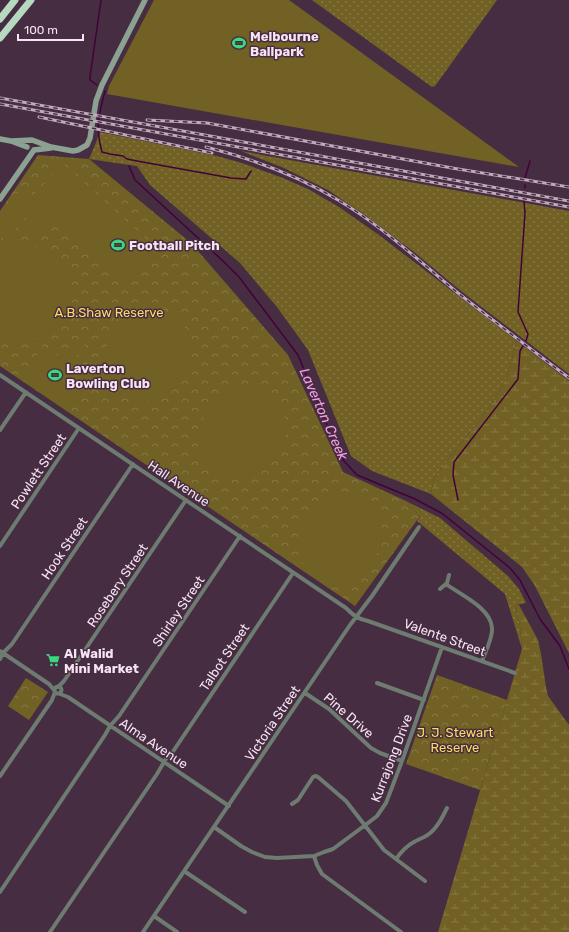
<svg xmlns="http://www.w3.org/2000/svg" width="569" height="932" font-family="Rubik,sans-serif">
<style>
.grass{fill:url(#grass-dots)}
.forest{fill:url(#forest-crowns)}
.wetland{fill:url(#wetland-marsh)}
.pitch{fill:#726124}
.lines{fill:none;stroke-linecap:round;stroke-linejoin:round}
.stream{stroke:#43003c;stroke-width:1.5}
.street{stroke:#6d7b71;stroke-width:4}
.secondary{stroke:#8ba191;stroke-width:5.5}
.highway{stroke:#b6d9c0;stroke-width:7}
.rail-casing{stroke:#c0abbc;stroke-width:3}
.rail{stroke:#472d42;stroke-width:1.5;stroke-dasharray:4.5;stroke-linecap:butt}
.labels{text-anchor:middle;stroke-width:3;stroke-linejoin:round;paint-order:stroke}
.poi-label{font-size:13px;font-weight:bold;fill:#f6e4f2;stroke:#472d42;text-anchor:start}
.park-label{font-size:13px;fill:#fbdb64;stroke:#472d42}
.street-label{font-size:13px;fill:#f6e4f2;stroke:#472d42}
.water-label{font-size:14px;font-style:italic;fill:#f89de7;stroke:#472d42}
</style>
<defs>
<pattern id="grass-dots" width="8" height="8" patternUnits="userSpaceOnUse"><rect width="8" height="8" fill="#726124"/><path d="M2 2h.1M6 6h.1" fill="none" stroke="#877844" stroke-width="1.8" stroke-linecap="round"/></pattern>
<pattern id="forest-crowns" width="20" height="18" patternUnits="userSpaceOnUse"><rect width="20" height="18" fill="#726124"/><path d="M2 6a3 3 0 1 1 6 0M12 15a3 3 0 1 1 6 0" fill="none" stroke="#877844"/></pattern>
<pattern id="wetland-marsh" width="20" height="14" patternUnits="userSpaceOnUse"><rect width="20" height="14" fill="#726124"/><path d="M1 5h8M5 5V1M11 12h8M15 12V8" fill="none" stroke="#877844"/></pattern>
</defs>
<rect width="100%" height="100%" fill="#472d42"/>
<path class="grass" d="M 312,0 L 497,0 L 435,86 L 432,87 Z
M 100,132 L 217,156 L 242,163 L 283,178 L 308,189 L 339,207 L 379,235 L 517,341 L 506,379 L 488,409 L 434,478 L 431,494 L 372,471 L 351,456 L 308,350 L 277,307 L 240,263 L 150,185 L 137,166 L 89,159 L 95,145 Z
M 241,151 L 569,211 L 569,374 L 461,291 L 414,252 L 365,215 L 344,201 L 328,190 L 284,168 Z
M 406,501 L 440,518 L 508,576 L 519,589 L 526,603 L 516,605 L 517,614 L 520,626 L 522,649 L 505,594 L 417,521 L 420,516 Z"/>
<path class="forest" d="M 38,155 L 89,159 L 191,243 L 288,355 L 343,472 L 406,501 L 420,516 L 355,606 L 0,366 L 0,211 Z
M 437,675 L 507,700 L 480,790 L 406,764 Z
M 26,678 L 48,692 L 29,720 L 8,706 Z"/>
<path class="wetland" d="M 517,341 L 569,381 L 569,653 L 535,586 L 522,567 L 431,494 L 434,478 L 488,409 L 506,379 Z
M 516,605 L 519,605 L 538,640 L 541,654 L 546,687 L 548,696 L 569,725 L 569,932 L 438,932 L 522,649 L 520,626 L 517,614 Z"/>
<path class="pitch" d="M 154,0 L 289,0 L 519,167 L 107,94 L 109,86 Z
M 64,164 L 159,251 L 126,285 L 53,216 L 53,218 L 42,235 L 40,236 L 24,225 L 24,223 L 35,206 L 37,206 L 53,216 L 32,196 Z
M 17,193 L 34,204 L 22,222 L 20,222 L 7,241 L 0,236 L 0,213 L 2,209 L 5,211 Z
M 31,245 L 46,249 L 60,258 L 69,271 L 71,290 L 69,301 L 62,317 L 52,329 L 38,338 L 20,344 L 6,344 L 0,343 L 0,252 L 12,246 Z
M 151,310 C 159,311 167,312 174,316 C 179,319 183,324 186,329 C 197,349 190,372 175,388 C 173,390 171,393 169,394 C 163,398 156,400 149,401 C 138,404 130,402 120,395 C 112,389 104,379 103,368 C 102,361 106,345 110,339 C 114,330 127,318 136,313 C 140,312 146,311 151,310 Z
M 77,339 L 85,344 L 75,359 L 68,353 Z
M 43,346 L 92,378 L 71,408 L 62,401 L 59,405 L 21,379 Z
M 246,386 C 265,389 278,397 284,416 C 286,421 288,428 286,434 C 283,450 256,473 241,477 C 238,477 232,477 229,477 C 223,476 216,470 210,467 C 204,462 199,454 198,446 C 195,429 208,403 223,393 C 230,389 238,387 246,386 Z
M 341,493 C 353,494 374,501 379,514 C 382,521 382,540 380,547 C 377,556 364,576 356,582 C 352,584 345,586 341,586 C 329,587 320,581 311,574 C 306,571 303,565 301,559 C 293,540 301,518 316,504 C 323,498 332,496 341,493 Z"/>
<g class="lines">
<path class="stream" d="M 97,85 L 90,80 L 90,77 L 101,0
M 105,91 C 99,114 95,127 102,152 L 110,154 L 123,156 L 127,159 L 137,161 L 231,178 L 246,179 L 251,171
M 129,166 L 135,180 L 223,261 L 239,277 L 298,355 L 337,449 L 344,461 L 357,475 L 415,499 L 443,514 L 510,568 L 520,580 L 540,619 L 560,646 L 569,669
M 525,178 L 530,161
M 525,185 L 525,188
M 524,201 L 525,213 L 518,312 L 528,334 L 526,341
M 458,500 L 453,475 L 454,462 L 518,379 L 520,351 L 523,346"/>
<path class="street" d="M 0,375 L 346,608 C 354,616 358,619 368,621 L 515,673
M 0,430 L 26,392
M 0,546 L 79,428
M 446,584 C 461,595 491,608 492,628 C 493,638 485,652 482,661
M 440,589 L 447,583 L 449,575
M 0,651 L 49,684 L 54,690
M 0,659 L 3,653 L 12,644 L 133,464
M 377,683 L 424,700
M54.5 690a3.5 3.5 0 1 1 7 0a3.5 3.5 0 1 1-7 0Z
M 58,687 L 64,681 L 186,500
M 305,693 L 329,709 L 371,748 L 380,753 L 402,761
M 60,694 L 68,697 L 229,806
M 0,776 L 52,700 L 55,692
M 292,804 L 298,800 L 313,777 L 315,776 L 318,777 L 346,801 L 384,850 L 425,881
M 214,827 L 241,846 L 252,852 L 265,857 L 277,858 L 314,856 L 324,852 L 333,849 L 368,823 L 377,816 L 386,803 L 402,761 L 442,647
M 314,856 L 317,865 L 322,874 L 401,932
M 396,859 C 401,852 406,846 414,842 C 419,839 424,838 429,834 C 437,828 442,818 447,808
M 184,871 L 245,912
M 0,892 L 105,735 L 110,726 L 119,716 L 240,536
M 154,916 L 177,932
M 50,932 L 157,774 L 167,757 L 172,753 L 293,573
M 143,932 L 350,625 L 372,596 L 419,527"/>
<path class="secondary" d="M 0,139 L 11,141 L 27,147
M 11,141 L 32,140 L 51,147 L 73,151 L 78,150 L 87,145 L 90,138 L 96,101 L 102,85 L 145,0
M 34,150 L 51,148
M 0,199 L 34,150"/>
<path class="highway" d="M 0,19 L 15,0
M 0,38 L 31,0"/>
<g class="rail-casing">
<path id="rail" d="M 0,98 L 569,201
M 0,104 L 569,207
M 39,117 L 212,153
M 147,120 L 207,123 L 452,168 L 569,187
M 206,147 C 253,159 297,175 338,200 C 382,226 419,261 458,293 C 495,322 532,350 569,378"/>
</g>
<use href="#rail" class="rail"/>
</g>
<defs>
<g id="stadium-bare" transform="scale(1.08)"><path d="M0-5a6.5 5 0 1 0 0 10a6.5 5 0 1 0 0-10ZM-3.5-1.8h7v3.6h-7Z" fill="#37d880" stroke="#472d42" stroke-width="2.5" paint-order="stroke"/></g>
<g id="supermarket-bare" transform="scale(1.08)"><path d="M-6-5.5h2.5l.6 2H6L4.5 2H-2.5L-4.4-4H-6ZM-1.5 3.2a1.3 1.3 0 1 0 .1 0ZM3 3.2a1.3 1.3 0 1 0 .1 0Z" fill="#37d880" stroke="#472d42" stroke-width="2.5" paint-order="stroke"/></g>
</defs>
<g fill-rule="evenodd">
<use href="#stadium-bare" x="239" y="43"/>
<use href="#stadium-bare" x="118" y="245"/>
<use href="#stadium-bare" x="55" y="375"/>
<use href="#supermarket-bare" x="53" y="660"/>
</g>
<g class="labels">
<g class="poi-label">
<text x="250" y="41">Melbourne<tspan x="250" dy="15">Ballpark</tspan></text>
<text x="129" y="250">Football Pitch</text>
<text x="66" y="373">Laverton<tspan x="66" dy="15">Bowling Club</tspan></text>
<text x="64" y="658">Al Walid<tspan x="64" dy="15">Mini Market</tspan></text>
</g>
<g class="park-label">
<text x="109" y="317">A.B.Shaw Reserve</text>
<text x="455" y="737">J. J. Stewart<tspan x="455" dy="15">Reserve</tspan></text>
</g>
<g class="street-label">
<text transform="translate(38 471) rotate(-56)" y="5">Powlett Street</text>
<text transform="translate(179 483) rotate(34)" y="5">Hall Avenue</text>
<text transform="translate(64 548) rotate(-56)" y="5">Hook Street</text>
<text transform="translate(117 585) rotate(-56)" y="5">Rosebery Street</text>
<text transform="translate(178 611) rotate(-56)" y="5">Shirley Street</text>
<text transform="translate(445 637) rotate(20)" y="5">Valente Street</text>
<text transform="translate(224 657) rotate(-56)" y="5">Talbot Street</text>
<text transform="translate(349 715) rotate(41)" y="5">Pine Drive</text>
<text transform="translate(272 723) rotate(-56)" y="5">Victoria Street</text>
<text transform="translate(154 743) rotate(34)" y="5">Alma Avenue</text>
<text transform="translate(391 758) rotate(-69)" y="5">Kurrajong Drive</text>
</g>
<g class="water-label">
<text transform="translate(324 414) rotate(66)" y="5">Laverton Creek</text>
</g>
</g>
<path d="M18 34v6h65v-6" fill="none" stroke="#f6e4f2" stroke-width="2"/>
<text x="24" y="34" font-size="12" fill="#f6e4f2" stroke="#472d42" stroke-width="3" paint-order="stroke">100 m</text>
</svg>
